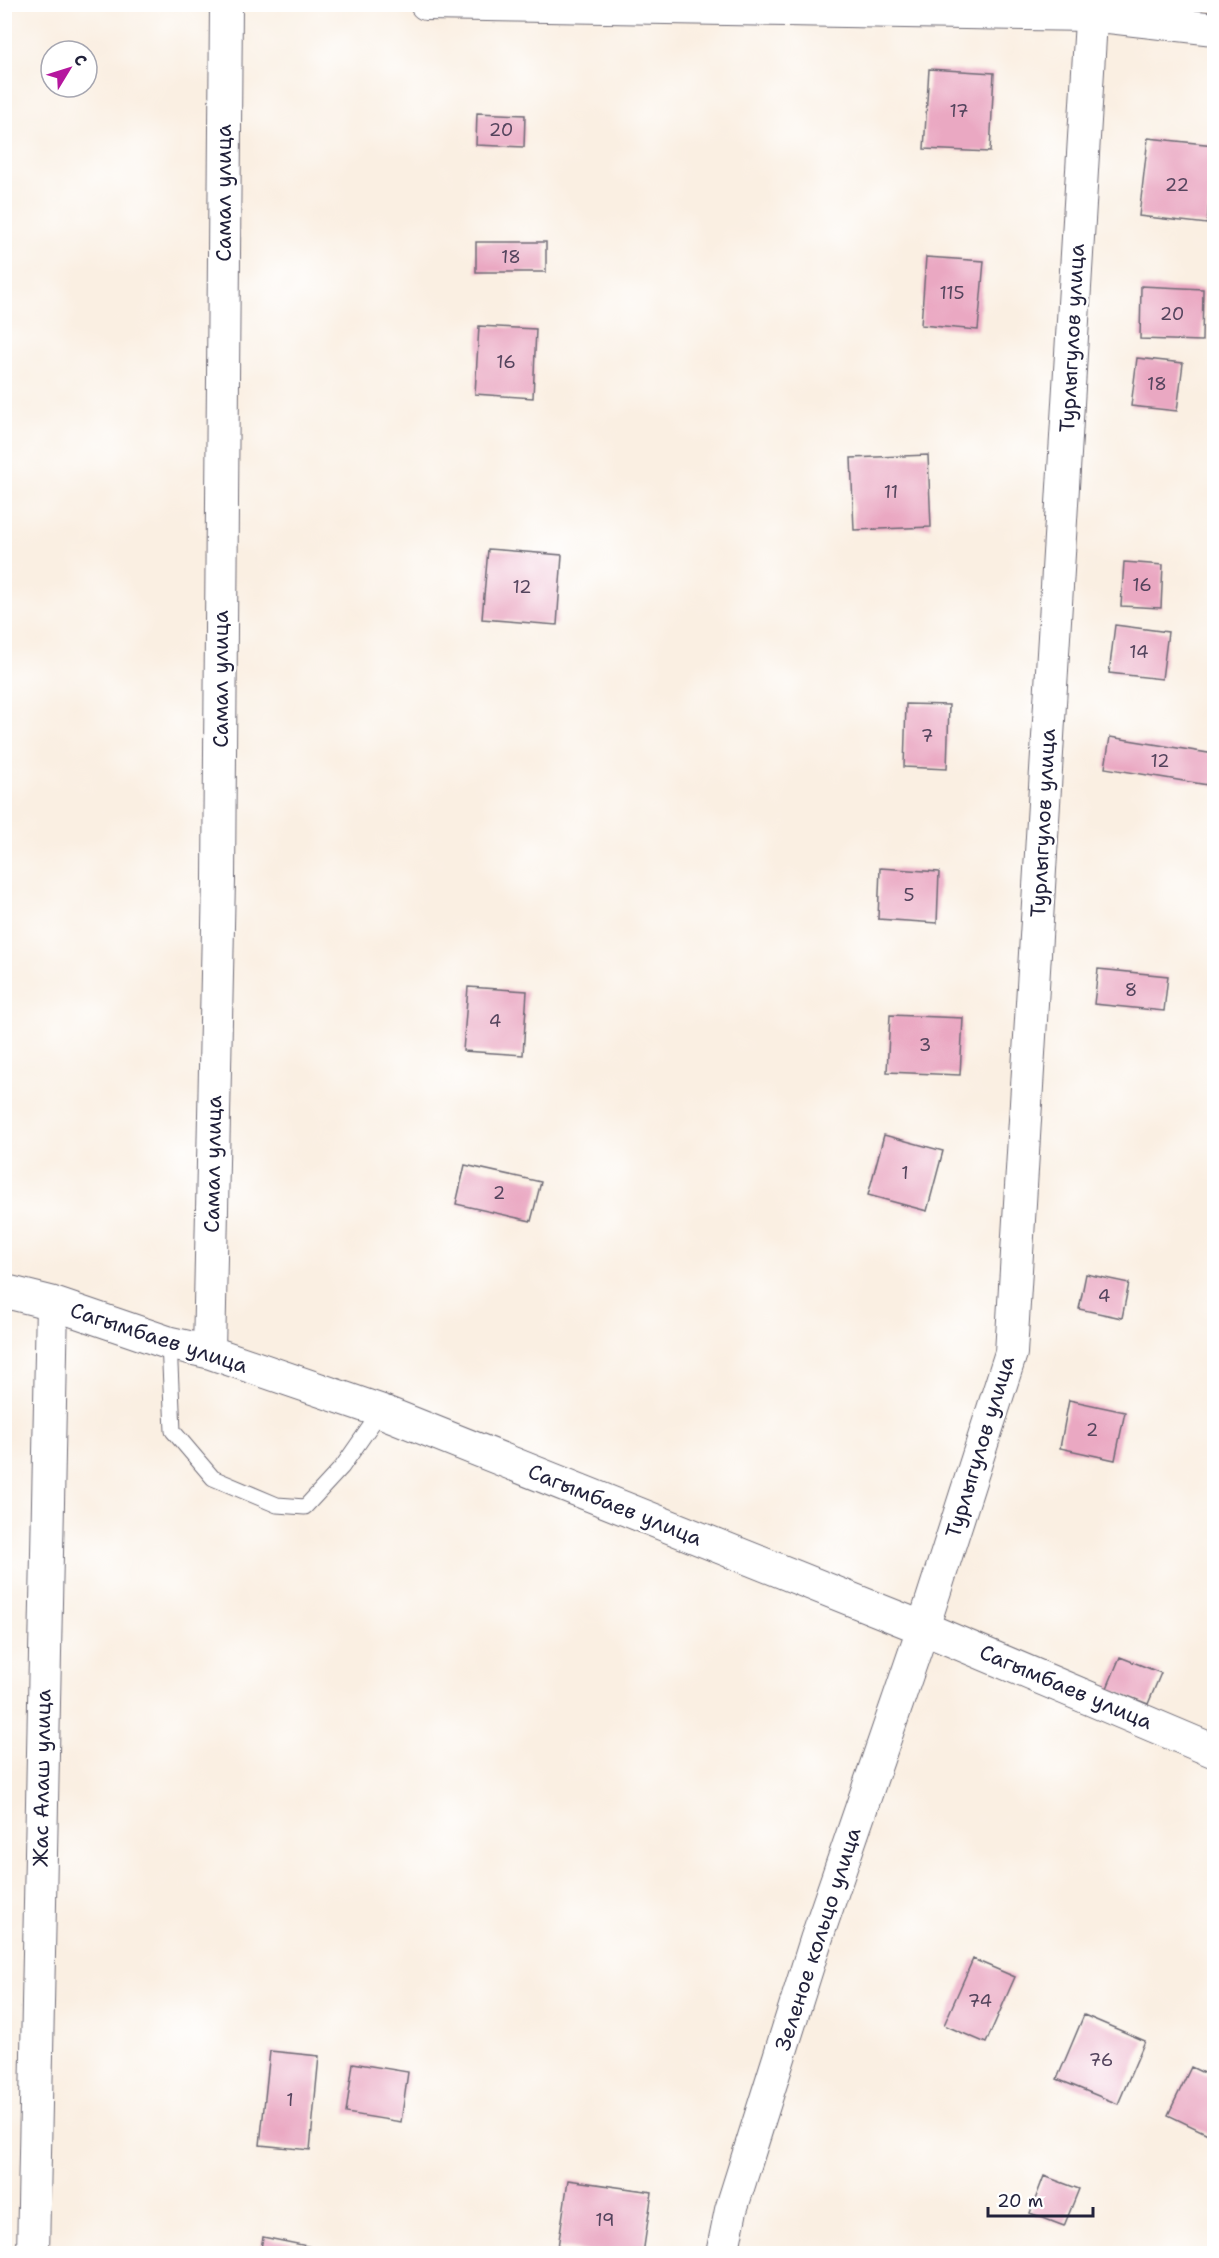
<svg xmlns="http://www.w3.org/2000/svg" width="1219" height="2258" font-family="'Shantell Sans',sans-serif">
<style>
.building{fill:#eaa8c2}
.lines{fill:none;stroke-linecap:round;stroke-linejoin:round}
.service-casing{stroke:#6e6a75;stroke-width:17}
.minor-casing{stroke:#6e6a75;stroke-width:34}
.tertiary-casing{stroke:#6e6a75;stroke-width:35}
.service{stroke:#fff;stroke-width:15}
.minor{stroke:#fff;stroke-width:32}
.tertiary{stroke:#fff;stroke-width:33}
.labels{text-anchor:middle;stroke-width:5;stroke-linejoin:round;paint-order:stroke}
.number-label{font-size:18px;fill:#54445d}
.street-label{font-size:21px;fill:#22223b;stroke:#fff}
</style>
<rect width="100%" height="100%" fill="#fff"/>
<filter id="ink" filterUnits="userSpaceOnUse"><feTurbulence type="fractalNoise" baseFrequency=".0167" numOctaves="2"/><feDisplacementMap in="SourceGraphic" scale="12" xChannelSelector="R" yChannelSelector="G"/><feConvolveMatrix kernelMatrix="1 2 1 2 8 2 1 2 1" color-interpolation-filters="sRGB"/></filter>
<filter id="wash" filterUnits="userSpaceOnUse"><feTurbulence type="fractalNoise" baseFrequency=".008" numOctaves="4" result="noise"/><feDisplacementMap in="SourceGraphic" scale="24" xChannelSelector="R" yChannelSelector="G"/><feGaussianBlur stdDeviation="1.35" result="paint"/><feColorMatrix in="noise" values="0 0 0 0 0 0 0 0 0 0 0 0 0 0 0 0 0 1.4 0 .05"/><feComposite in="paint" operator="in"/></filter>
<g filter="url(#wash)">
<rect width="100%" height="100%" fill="#faefe2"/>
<g id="blocks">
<path class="building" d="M 929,69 L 994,73 L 990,152 L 924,149 Z
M 477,113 L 525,115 L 524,147 L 476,145 Z
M 1148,138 L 1214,145 L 1207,224 L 1139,216 Z
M 476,242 L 546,242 L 546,272 L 476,272 Z
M 926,257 L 984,261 L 978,330 L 921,325 Z
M 1141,286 L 1203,289 L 1202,341 L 1140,339 Z
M 479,326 L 536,329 L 533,398 L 475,394 Z
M 1137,358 L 1183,363 L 1177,411 L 1131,406 Z
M 928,455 L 931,527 L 854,530 L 851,458 Z
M 488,549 L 562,555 L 557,625 L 482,619 Z
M 1124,562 L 1163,565 L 1161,608 L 1121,606 Z
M 1115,625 L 1168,632 L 1162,679 L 1109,673 Z
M 906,704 L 949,705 L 947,769 L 904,767 Z
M 1110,737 L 1214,754 L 1214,786 L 1105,768 Z
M 880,868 L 939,872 L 937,923 L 878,919 Z
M 1098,969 L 1168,976 L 1164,1011 L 1094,1004 Z
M 468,987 L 527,991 L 523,1055 L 463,1051 Z
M 890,1015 L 963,1018 L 960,1075 L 887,1072 Z
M 884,1135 L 943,1151 L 927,1211 L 868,1195 Z
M 465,1165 L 541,1182 L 531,1221 L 456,1204 Z
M 1086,1274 L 1129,1283 L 1122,1318 L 1079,1309 Z
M 1069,1400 L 1125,1412 L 1115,1460 L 1060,1448 Z
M 1120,1657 L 1161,1673 L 1148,1704 L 1107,1688 Z
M 973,1959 L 1015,1977 L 986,2043 L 944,2025 Z
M 1084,2015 L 1145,2041 L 1118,2104 L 1057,2079 Z
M 270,2051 L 319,2056 L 310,2150 L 260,2145 Z
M 353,2063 L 408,2072 L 401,2122 L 346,2113 Z
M 1191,2067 L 1214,2078 L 1214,2137 L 1168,2115 Z
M 1044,2176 L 1079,2189 L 1064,2226 L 1030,2213 Z
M 568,2180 L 652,2192 L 643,2254 L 600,2254 L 558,2247 Z
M 263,2237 L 327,2250 L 327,2254 L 260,2254 Z"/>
</g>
</g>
<g filter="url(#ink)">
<use href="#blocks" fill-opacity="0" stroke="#6e6a75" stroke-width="1.5"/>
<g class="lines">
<g class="service-casing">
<path id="service" d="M 169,1343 L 173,1431 L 213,1478 L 277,1505 L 305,1507 L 342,1467 L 381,1411"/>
</g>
<g class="minor-casing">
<path id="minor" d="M 426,4 L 1091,15 L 1214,29
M 209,1352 L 219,879 L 226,4
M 33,2254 L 52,1303
M 722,2254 L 731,2210 L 816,1940 L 923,1628 L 1011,1353 L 1092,4"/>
</g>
<g class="tertiary-casing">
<path id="tertiary" d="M 4,1291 L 52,1303 L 169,1343 L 209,1352 L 381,1411 L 923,1628 L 1214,1751"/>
</g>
<use href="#service" class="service"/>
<use href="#minor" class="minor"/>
<use href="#tertiary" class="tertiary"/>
</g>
</g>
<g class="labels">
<g class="number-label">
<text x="959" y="117">17</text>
<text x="501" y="136">20</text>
<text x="1177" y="191">22</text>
<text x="511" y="263">18</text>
<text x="952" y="299">115</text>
<text x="1172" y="320">20</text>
<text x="506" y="368">16</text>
<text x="1157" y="390">18</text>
<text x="891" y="498">11</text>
<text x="1142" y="591">16</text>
<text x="522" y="593">12</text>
<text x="1139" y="658">14</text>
<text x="927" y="742">7</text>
<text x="1160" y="767">12</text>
<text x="909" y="901">5</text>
<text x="1131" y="996">8</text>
<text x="495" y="1027">4</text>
<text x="925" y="1051">3</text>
<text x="905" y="1179">1</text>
<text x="499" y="1199">2</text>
<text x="1104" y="1302">4</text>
<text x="1092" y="1436">2</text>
<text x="980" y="2007">74</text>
<text x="1101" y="2066">76</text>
<text x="290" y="2106">1</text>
<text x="605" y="2226">19</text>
</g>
<g class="street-label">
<text transform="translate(224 193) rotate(-90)" y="7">Самал улица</text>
<text transform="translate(1072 338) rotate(-87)" y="7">Турлыгулов улица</text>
<text transform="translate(221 679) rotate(-90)" y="7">Самал улица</text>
<text transform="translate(1043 823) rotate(-87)" y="7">Турлыгулов улица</text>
<text transform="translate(213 1164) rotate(-89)" y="7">Самал улица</text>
<text transform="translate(159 1338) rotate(18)" y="7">Сагымбаев улица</text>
<text transform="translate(980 1447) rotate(-73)" y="7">Турлыгулов улица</text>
<text transform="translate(615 1505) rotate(22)" y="7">Сагымбаев улица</text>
<text transform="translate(1066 1687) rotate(23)" y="7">Сагымбаев улица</text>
<text transform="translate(42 1778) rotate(-89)" y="7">Жас Алаш улица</text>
<text transform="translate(818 1939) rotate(-72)" y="7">Зеленое кольцо улица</text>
</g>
</g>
<rect width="1219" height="2258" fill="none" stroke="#fff" stroke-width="24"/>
<g transform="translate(69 69) rotate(52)"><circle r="28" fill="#ffffff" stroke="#a7a7b1" stroke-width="1.5"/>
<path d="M0-4.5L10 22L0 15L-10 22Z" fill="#b5179e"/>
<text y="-9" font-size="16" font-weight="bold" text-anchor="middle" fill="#22223b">С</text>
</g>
<path d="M988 2207v9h105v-9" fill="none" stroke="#22223b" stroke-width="3"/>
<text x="997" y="2207" font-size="18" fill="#22223b" stroke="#ffffff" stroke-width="4.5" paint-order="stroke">20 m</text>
</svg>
